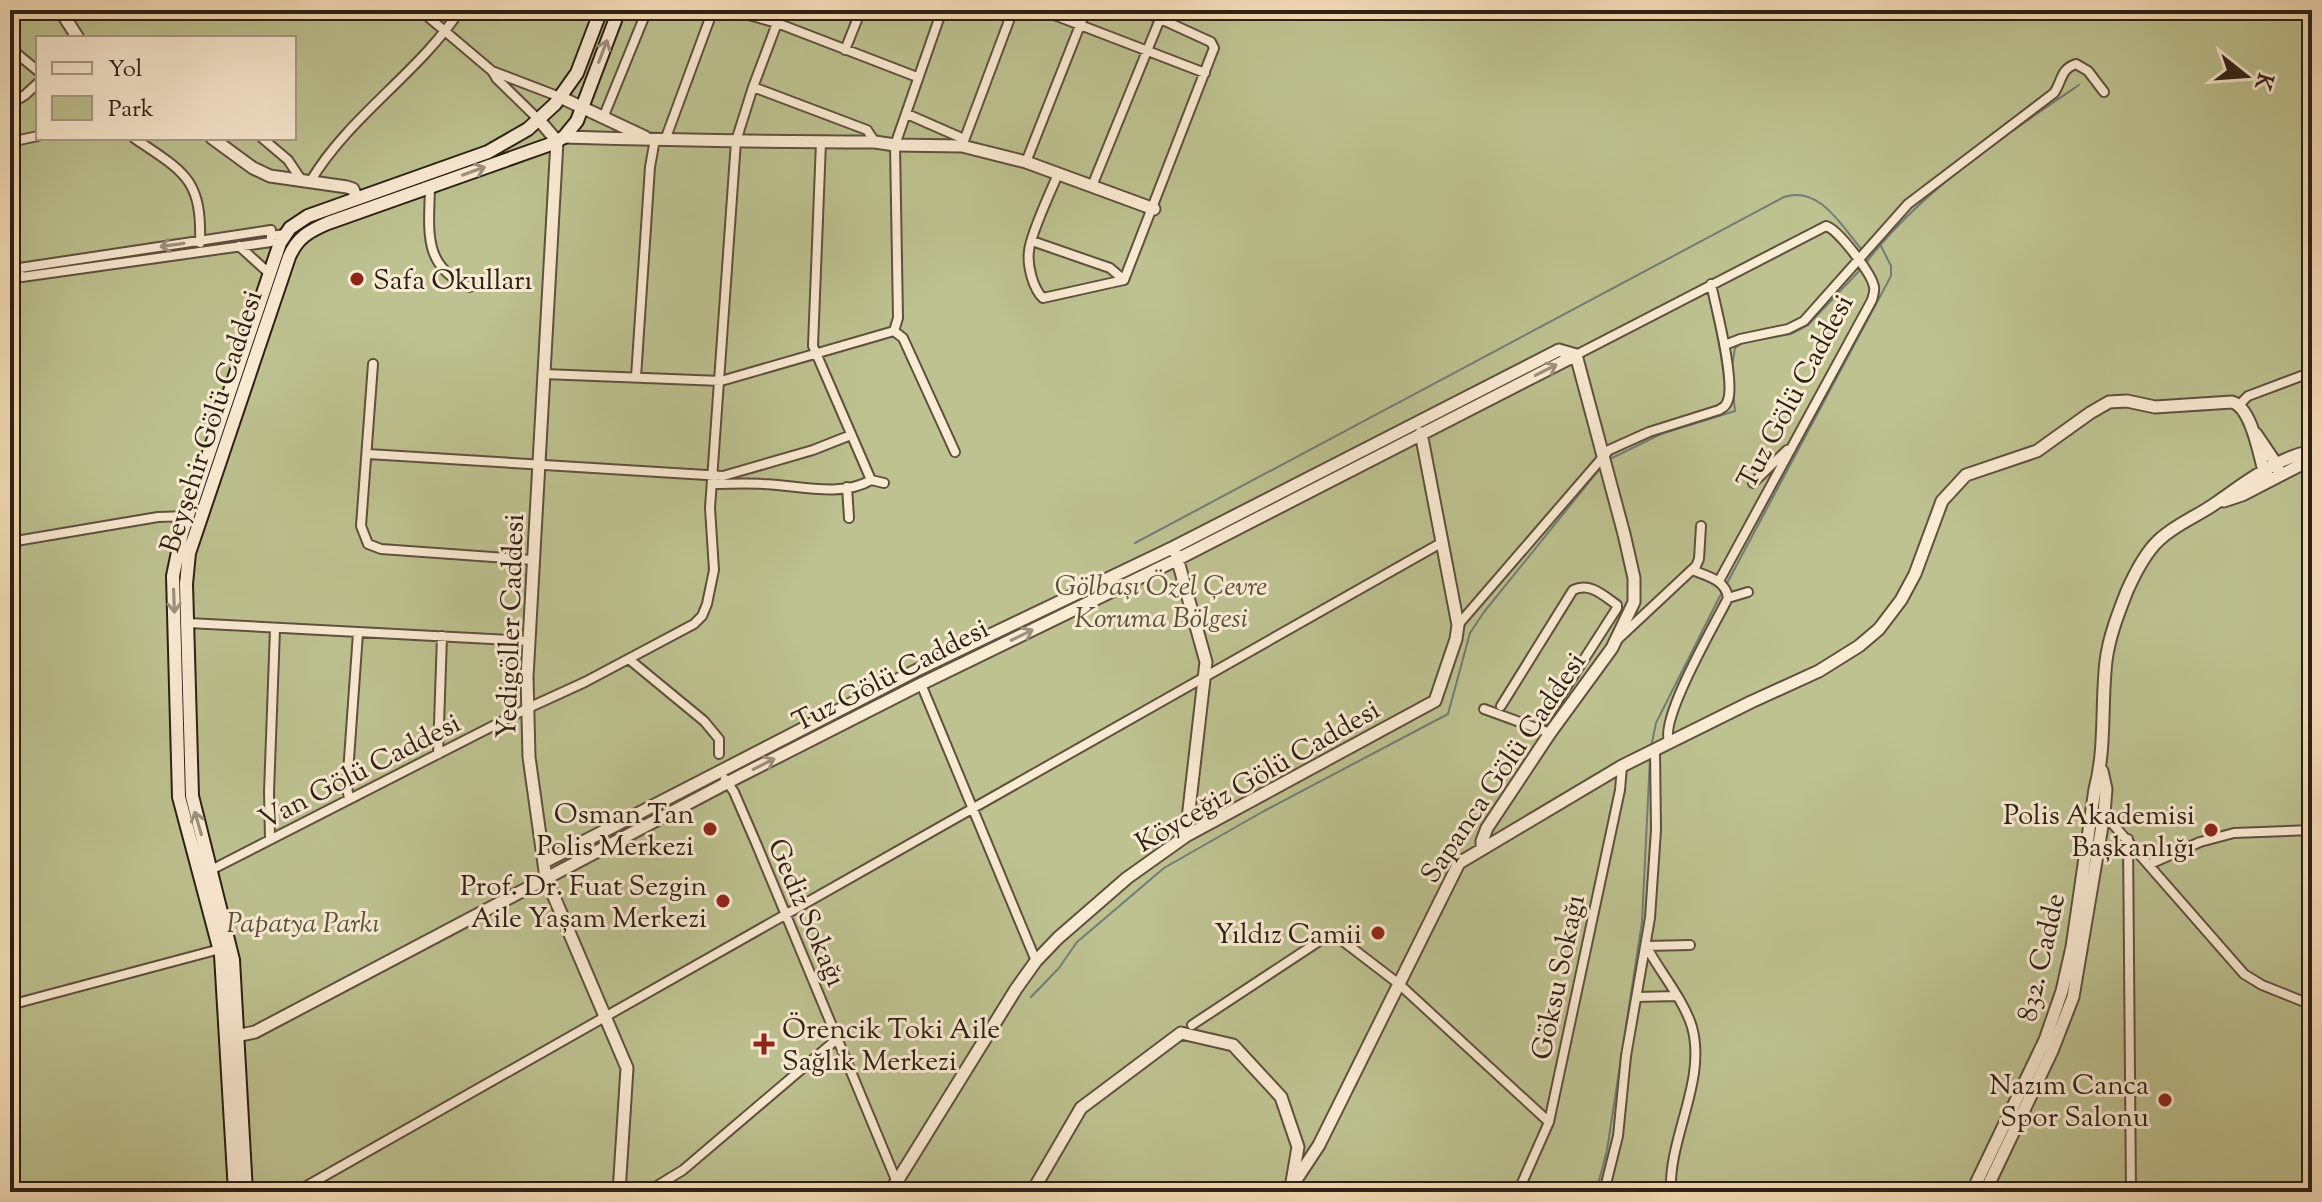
<svg xmlns="http://www.w3.org/2000/svg" width="2322" height="1202" font-family="'Sorts Mill Goudy',serif">
<style>
.green{fill:#bdc290;stroke:#747153;stroke-width:2;fill-rule:evenodd}
.lines{fill:none;stroke-linecap:round;stroke-linejoin:round}
.stream{stroke:#727d78;stroke-width:2}
.minor-casing{stroke:#5f503f;stroke-width:12}
.tertiary-casing{stroke:#5f503f;stroke-width:15}
.secondary-casing{stroke:#2c2016;stroke-width:16}
.minor{stroke:#faebd3;stroke-width:8}
.tertiary{stroke:#faebd3;stroke-width:11}
.secondary{stroke:#faebd3;stroke-width:12}
.oneway{stroke:#9d907e}
.poi-dot{fill:#8f2418;stroke:#faebd3;stroke-width:3}
.labels{text-anchor:middle;stroke-width:6;stroke-linejoin:round;paint-order:stroke}
.poi-label{font-size:28px;fill:#2c2016;stroke:#faebd3;text-anchor:end}
.street-label{font-size:28px;fill:#2c2016;stroke:#faebd3}
.park-label{font-size:28px;font-style:italic;fill:#58513b;stroke:#faebd3}
</style>
<rect width="100%" height="100%" fill="#f7e0bb"/>
<filter id="stains"><feTurbulence type="fractalNoise" baseFrequency=".0025" numOctaves="4"/><feColorMatrix values="0 0 0 0 .2 0 0 0 0 .09 0 0 0 0 .02 0 0 0 .5 -.17"/></filter>
<radialGradient id="worn" r=".72"><stop offset=".6" stop-color="#630" stop-opacity="0"/><stop offset="1" stop-color="#630" stop-opacity=".3"/></radialGradient>
<path class="green" d="M 10,10 L 2312,10 L 2312,1192 L 10,1192 ZM 38,38 L 294,38 L 294,138 L 38,138 Z"/>
<g class="lines">
<path class="stream" d="M 1865,264 C 1919,192 2005,135 2079,85
M 1750,341 L 1791,334 L 1808,325 L 1861,269
M 1732,366 L 1735,348 L 1744,342
M 1610,459 L 1661,434 L 1735,411 L 1733,393
M 1135,543 L 1784,197 C 1820,185 1842,227 1863,251
M 1726,585 L 1891,276 L 1891,266 L 1880,244
M 1651,747 L 1656,723 L 1723,590
M 1031,997 L 1059,968 L 1077,942 L 1164,868 L 1264,811 L 1448,714 L 1470,633 L 1484,612 L 1602,466
M 1596,1192 L 1607,1150 L 1642,922 L 1650,758"/>
<g class="minor-casing">
<path id="minor" d="M 420,10 L 492,71 L 497,79 L 539,120
M 731,10 L 777,23 L 917,77
M 1041,10 L 1205,73
M 10,48 L 38,71
M 845,50 L 861,10
M 492,71 L 560,97
M 753,87 L 867,130 L 875,142
M 10,104 L 25,95 L 38,83
M 907,114 L 964,139
M 603,118 L 647,10
M 134,138 C 184,172 202,178 200,243
M 262,138 L 288,160 L 302,181
M 665,140 L 713,10
M 10,142 L 38,136
M 821,142 L 813,346 L 871,480 L 884,483
M 962,146 L 1013,10
M 1026,162 L 1086,10
M 1058,174 C 1051,191 1030,235 1029,251 C 1027,265 1033,289 1043,298 L 1124,280 L 1214,48 L 1211,42 L 1141,10
M 310,182 C 349,116 419,73 460,10
M 1092,186 L 1160,19
M 430,187 C 429,231 422,267 470,287
M 1032,241 L 1110,268 L 1124,280
M 239,246 L 270,274
M 10,260 L 22,277 L 271,242 L 271,236 L 285,234
M 13,269 L 271,230 L 271,236
M 894,331 L 898,318 L 895,145 L 942,10
M 894,331 L 903,338 L 955,452
M 1725,345 L 1740,339 L 1788,329 L 1804,321 L 1908,204 L 2054,93 C 2062,82 2060,69 2076,64 L 2088,71 L 2104,92
M 1576,355 L 1826,226 C 1838,229 1872,274 1874,287 C 1875,291 1873,296 1872,300 L 1719,581
M 373,364 L 361,526 L 368,544 L 381,549 L 533,560
M 544,374 L 721,381 L 894,331
M 636,377 L 650,167 L 655,139
M 2240,404 L 2248,396 L 2312,372
M 368,454 L 723,476 L 813,450 L 851,435
M 1753,483 L 1787,450
M 712,484 C 729,484 746,483 763,484 C 796,485 841,498 871,480
M 847,487 L 849,518
M 10,542 L 158,517 L 189,516
M 1728,598 L 1748,592
M 188,623 L 529,641
M 1458,625 L 1609,450 L 1649,432 L 1719,410 C 1724,407 1726,406 1728,400 C 1735,380 1716,307 1711,284
M 1618,639 L 1696,566 L 1699,559 L 1701,526
M 630,660 L 704,721 L 719,739 L 719,754
M 921,684 L 1036,961
M 1501,706 L 1573,590 C 1590,582 1603,595 1617,605 L 1617,608 L 1545,720
M 1484,709 L 1550,733
M 1669,741 C 1660,718 1715,624 1728,598 C 1726,580 1707,576 1692,570
M 438,754 L 442,636
M 725,779 L 734,792 L 756,843 L 901,1192
M 349,799 L 347,787 L 358,633
M 2104,814 L 2244,974 L 2262,985 L 2312,1005
M 270,839 L 269,792 L 275,629
M 2128,839 L 2131,1192
M 2150,864 L 2200,842 L 2234,833 L 2312,830
M 211,870 L 526,709 L 585,682 L 694,624 L 702,616 L 707,604 L 714,570 L 710,508 L 736,141 L 753,87 L 782,10
M 1637,997 L 1676,996
M 10,1005 L 220,949
M 1192,1025 L 1327,936 L 1335,935 L 1399,984 L 1549,1122
M 296,1192 L 1441,543
M 647,1192 L 683,1170 L 837,1039
M 1518,1192 L 1549,1122 L 1620,790 L 1622,766
M 1604,1192 L 1618,1136 L 1626,1056 L 1650,918 L 1656,830 L 1655,749
M 1671,1192 C 1668,1138 1707,1081 1692,1027 C 1684,1000 1660,972 1646,946 L 1690,945"/>
</g>
<g class="tertiary-casing">
<path id="tertiary" d="M 60,10 L 78,38
M 560,97 L 645,137
M 539,120 L 557,141 L 527,677 L 529,757 L 546,878 L 627,1068 L 619,1192
M 564,137 C 667,140 771,142 875,142 L 895,145 L 962,146 L 1026,162 L 1154,209
M 212,138 L 253,168 L 270,176 L 347,187 L 353,189 L 357,199
M 2256,434 L 2277,465 L 2278,470
M 2224,501 L 2242,495 L 2312,459
M 1176,554 L 1206,662 L 1186,836
M 1482,849 L 1482,841 L 1487,828 L 1550,733 L 1612,648 L 1634,602 L 1634,578 L 1624,534 L 1576,355
M 544,862 L 915,671 L 1174,547 L 1559,350 L 1576,355
M 231,1037 L 255,1032 L 740,776 L 921,684 L 1178,559 L 1576,355
M 887,1192 L 896,1183 L 1016,989 L 1036,961 L 1058,938 L 1127,878 L 1186,836 L 1435,701 L 1456,639 L 1458,625 L 1421,433
M 1032,1192 L 1081,1108 L 1181,1033 L 1233,1045 L 1281,1097 L 1298,1147 L 1292,1182
M 1288,1192 L 1319,1145 L 1459,863 L 1622,766 L 1751,702 L 1819,671 L 1859,646 L 1879,629 L 1901,600 L 1915,574 L 1942,501 L 1966,475 L 2037,451 L 2090,413 L 2109,402 L 2127,401 L 2155,407 L 2232,402 C 2251,407 2259,453 2264,471 L 2270,479
M 1972,1192 L 2045,1040 L 2062,991 L 2072,947 L 2095,789 C 2106,748 2101,704 2106,661 C 2109,637 2118,614 2127,591 C 2135,573 2145,553 2159,540 C 2176,524 2198,516 2216,503 C 2245,483 2276,458 2312,451
M 1985,1192 L 2052,1051 L 2073,997 L 2104,814 L 2106,789 L 2102,771"/>
</g>
<g class="secondary-casing">
<path id="secondary" d="M 235,1192 L 221,955 L 179,797 L 173,576 L 182,533 L 280,243 L 290,228 L 308,216 L 488,152 L 528,129 L 555,104 L 577,73 L 601,10
M 246,1192 L 233,960 L 192,796 L 186,584 L 189,553 L 289,257 C 297,238 309,231 328,223 L 551,144 L 564,137 L 577,121 L 619,10"/>
</g>
<use href="#minor" class="minor"/>
<use href="#tertiary" class="tertiary"/>
<use href="#secondary" class="secondary"/>
</g>
<defs><path id="oneway-shaft" d="M-6 0H5M1.5-3L5.5 0L1.5 3" fill="none" stroke-width="1.6" stroke-linecap="round" stroke-linejoin="round" transform="scale(2)"/></defs>
<g class="oneway">
<use href="#oneway-shaft" transform="translate(603 51) rotate(-69)"/>
<use href="#oneway-shaft" transform="translate(474 171) rotate(-20)"/>
<use href="#oneway-shaft" transform="translate(172 245) rotate(172)"/>
<use href="#oneway-shaft" transform="translate(1546 370) rotate(-27)"/>
<use href="#oneway-shaft" transform="translate(174 601) rotate(88)"/>
<use href="#oneway-shaft" transform="translate(1022 635) rotate(-26)"/>
<use href="#oneway-shaft" transform="translate(764 764) rotate(-27)"/>
<use href="#oneway-shaft" transform="translate(198 823) rotate(-106)"/>
</g>
<g class="poi-dot">
<circle cx="357" cy="279" r="8"/>
<circle cx="710" cy="829" r="8"/>
<circle cx="2211" cy="830" r="8"/>
<circle cx="723" cy="901" r="8"/>
<circle cx="1378" cy="933" r="8"/>
<path d="M760 1032h8v8h8v8h-8v8h-8v-8h-8v-8h8z"/>
<circle cx="2165" cy="1100" r="8"/>
</g>
<g class="labels">
<g class="poi-label">
<text x="373" y="289" text-anchor="start">Safa Okulları</text>
<text x="694" y="823">Osman Tan<tspan x="694" dy="32">Polis Merkezi</tspan></text>
<text x="2195" y="824">Polis Akademisi<tspan x="2195" dy="32">Başkanlığı</tspan></text>
<text x="707" y="895">Prof. Dr. Fuat Sezgin<tspan x="707" dy="32">Aile Yaşam Merkezi</tspan></text>
<text x="1362" y="943">Yıldız Camii</text>
<text x="782" y="1038" text-anchor="start">Örencik Toki Aile<tspan x="782" dy="32">Sağlık Merkezi</tspan></text>
<text x="2149" y="1094">Nazım Canca<tspan x="2149" dy="32">Spor Salonu</tspan></text>
</g>
<g class="street-label">
<text transform="translate(1794 391) rotate(-62)" y="10">Tuz Gölü Caddesi</text>
<text transform="translate(210 421) rotate(-72)" y="10">Beyşehir Gölü Caddesi</text>
<text transform="translate(509 626) rotate(-88)" y="10">Yedigöller Caddesi</text>
<text transform="translate(890 674) rotate(-27)" y="10">Tuz Gölü Caddesi</text>
<text transform="translate(1502 767) rotate(-56)" y="10">Sapanca Gölü Caddesi</text>
<text transform="translate(359 770) rotate(-27)" y="10">Van Gölü Caddesi</text>
<text transform="translate(1257 775) rotate(-30)" y="10">Köyceğiz Gölü Caddesi</text>
<text transform="translate(808 912) rotate(67)" y="10">Gediz Sokağı</text>
<text transform="translate(2040 957) rotate(-77)" y="10">832. Cadde</text>
<text transform="translate(1557 977) rotate(-78)" y="10">Göksu Sokağı</text>
</g>
<g class="park-label">
<text x="1161" y="595">Gölbaşı Özel Çevre<tspan x="1161" dy="32">Koruma Bölgesi</tspan></text>
<text x="303" y="932">Papatya Parkı</text>
</g>
</g>
<rect width="2322" height="1202" fill="none" stroke="#f7e0bb" stroke-width="40"/>
<rect x="12" y="12" width="2298" height="1178" fill="none" stroke="#2c2016" stroke-width="4"/>
<rect x="20" y="20" width="2282" height="1162" fill="none" stroke="#2c2016" stroke-width="2"/>
<rect x="36" y="36" width="260" height="104" fill="#faebd3" stroke="#a89a87" stroke-width="2"/>
<rect x="52" y="62" width="40" height="12" fill="#faebd3" stroke="#a89a87" stroke-width="2"/>
<text x="108" y="76" font-size="24" fill="#2c2016">Yol</text>
<rect x="52" y="96" width="40" height="24" fill="#bdc290" stroke="#a89a87" stroke-width="2"/>
<text x="108" y="116" font-size="24" fill="#2c2016">Park</text>
<g transform="translate(2246 76) rotate(107)" stroke="#faebd3" stroke-width="6" paint-order="stroke">
<path d="M0-6L14 30L0 20L-14 30Z" fill="#2c2016"/>
<text y="-12" font-size="22" font-weight="bold" text-anchor="middle" fill="#2c2016">K</text>
</g>
<rect width="100%" height="100%" filter="url(#stains)"/>
<rect width="100%" height="100%" fill="url(#worn)"/>
</svg>
